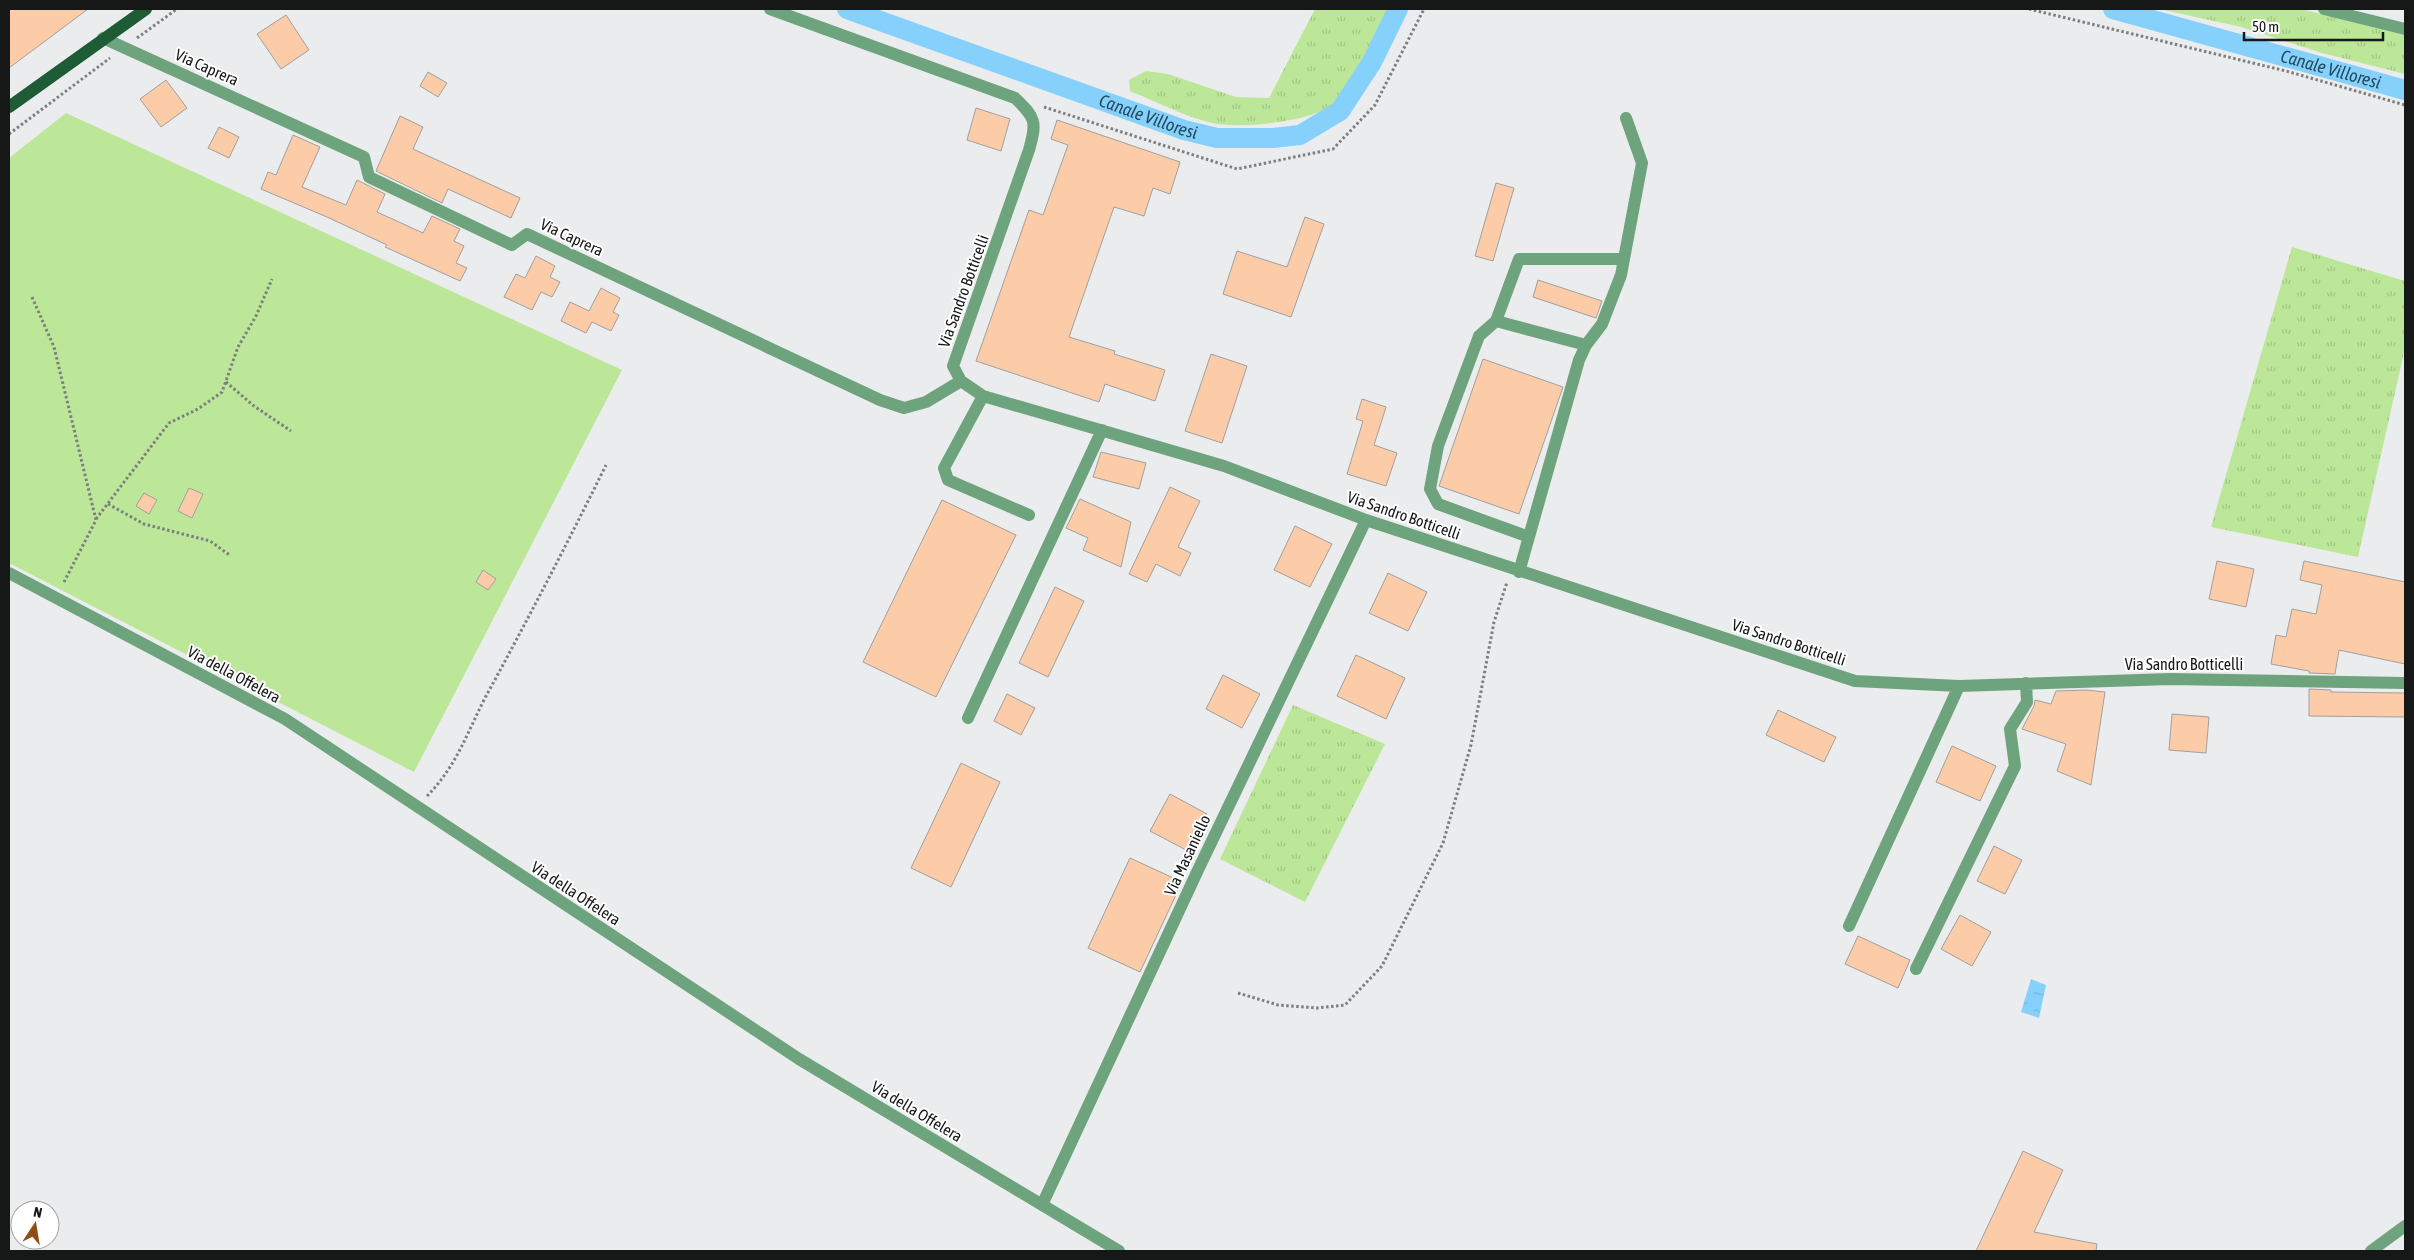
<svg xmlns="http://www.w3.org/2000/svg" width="2414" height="1260" font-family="'Asap Condensed',sans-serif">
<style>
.grass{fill:url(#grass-tufts)}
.garden{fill:#bce799}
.water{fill:url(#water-ripples)}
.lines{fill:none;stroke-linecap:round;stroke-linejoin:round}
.canal{stroke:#86d1fc;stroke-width:20}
.building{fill:#fccca9;stroke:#a19f9e}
.path{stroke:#7d7e7f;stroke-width:3;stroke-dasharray:2.5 2.5;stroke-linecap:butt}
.minor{stroke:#6ea47d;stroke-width:12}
.major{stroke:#1d5c35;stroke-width:12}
.labels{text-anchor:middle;stroke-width:4;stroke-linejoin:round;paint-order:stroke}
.street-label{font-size:16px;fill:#161717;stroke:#fff}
.water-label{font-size:18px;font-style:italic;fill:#214b61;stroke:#fff}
</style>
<defs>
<pattern id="grass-tufts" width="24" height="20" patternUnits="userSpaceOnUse" patternTransform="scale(1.25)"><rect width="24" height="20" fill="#bce799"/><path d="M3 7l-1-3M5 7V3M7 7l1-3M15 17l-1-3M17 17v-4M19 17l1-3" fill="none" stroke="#a1c583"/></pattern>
<pattern id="water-ripples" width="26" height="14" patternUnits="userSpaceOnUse" patternTransform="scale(1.25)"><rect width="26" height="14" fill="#86d1fc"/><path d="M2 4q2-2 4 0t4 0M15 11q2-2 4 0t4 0" fill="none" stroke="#73b3d7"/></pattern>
</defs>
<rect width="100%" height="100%" fill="#ebecee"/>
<path class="grass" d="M 1315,9 L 1391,9 C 1378,32 1351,92 1331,106 C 1308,122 1239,129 1212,123 C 1186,117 1155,101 1130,91 L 1129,80 L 1146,71 L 1168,74 L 1236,97 L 1269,98 Z
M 2159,9 L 2301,9 L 2405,35 L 2405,74 L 2322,53 L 2241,27 Z
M 2292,247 L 2405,281 L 2405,348 L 2358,557 L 2211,527 Z
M 1293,705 L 1385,744 L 1305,902 L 1220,859 Z"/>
<path class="garden" d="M 66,113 L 622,370 L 414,772 L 9,563 L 9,158 Z"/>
<path class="water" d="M 2031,979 L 2046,985 L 2039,1018 L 2021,1012 Z"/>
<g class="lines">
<g class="canal">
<path id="s1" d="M 847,9 L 1184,130 L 1217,138 L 1273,138 L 1300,135 L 1340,111 L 1372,62 L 1398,9"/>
<path id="s2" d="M 2113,9 L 2405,90"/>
</g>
</g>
<path class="building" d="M 9,9 L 88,9 L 9,68 Z
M 286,15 L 309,50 L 281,69 L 257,34 Z
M 428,72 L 447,83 L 438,97 L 420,86 Z
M 166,80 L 187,108 L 161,127 L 140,99 Z
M 976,108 L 1010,119 L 1001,151 L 967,140 Z
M 400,116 L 423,127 L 413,149 L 520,198 L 511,218 L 448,189 L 442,203 L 376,171 Z
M 1057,120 L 1180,162 L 1170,194 L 1153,188 L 1144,216 L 1114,207 L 1069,337 L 1115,351 L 1114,354 L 1165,370 L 1155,401 L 1105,384 L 1099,402 L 976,361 L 1029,210 L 1043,215 L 1068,145 L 1051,139 Z
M 219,127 L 239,137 L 229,158 L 208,148 Z
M 293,135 L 320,147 L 302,187 L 346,205 L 357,180 L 385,194 L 377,212 L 423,233 L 432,216 L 460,229 L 454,241 L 464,246 L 456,263 L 467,268 L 460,281 L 385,247 L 387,245 L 327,217 L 261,189 L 268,172 L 276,175 Z
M 1496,183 L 1514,188 L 1493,261 L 1475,256 Z
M 1305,217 L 1324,224 L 1291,317 L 1223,294 L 1237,251 L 1287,267 Z
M 536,256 L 555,266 L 550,277 L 560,282 L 552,297 L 541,292 L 532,310 L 504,297 L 516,274 L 525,278 Z
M 1538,280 L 1602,301 L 1596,318 L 1533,297 Z
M 601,288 L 620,298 L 613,312 L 619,315 L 611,331 L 592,322 L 586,333 L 561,321 L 570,302 L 589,311 Z
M 1211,354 L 1247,366 L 1222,443 L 1185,431 Z
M 1483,359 L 1563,387 L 1519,514 L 1439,486 Z
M 1362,399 L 1386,407 L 1374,445 L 1397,453 L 1386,486 L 1347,474 L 1363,421 L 1356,419 Z
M 1101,452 L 1146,463 L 1139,489 L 1093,477 Z
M 1170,487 L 1200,501 L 1178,547 L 1191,553 L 1180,576 L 1156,564 L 1147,582 L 1129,574 Z
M 189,488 L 203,494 L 192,518 L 178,511 Z
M 144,493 L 157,500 L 149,514 L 136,506 Z
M 1080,499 L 1131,522 L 1121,567 L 1083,550 L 1088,538 L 1066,528 Z
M 942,500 L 1016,535 L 936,697 L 863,662 Z
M 1295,526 L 1332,544 L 1310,587 L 1274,570 Z
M 2217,561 L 2254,569 L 2246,607 L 2209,599 Z
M 2304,561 L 2405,582 L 2405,664 L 2339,650 L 2335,674 L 2309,673 L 2309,671 L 2271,664 L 2276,635 L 2286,637 L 2292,609 L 2316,614 L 2322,585 L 2300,580 Z
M 483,570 L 496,579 L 488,590 L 476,582 Z
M 1388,573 L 1427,592 L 1408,631 L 1369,613 Z
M 1055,587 L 1084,601 L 1048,677 L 1019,663 Z
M 1356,655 L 1405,678 L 1386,719 L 1337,696 Z
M 1223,675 L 1260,694 L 1242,728 L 1206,709 Z
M 2309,689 L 2331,690 L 2331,692 L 2405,693 L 2405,717 L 2309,716 Z
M 2086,690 L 2105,692 L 2091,785 L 2057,771 L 2066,744 L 2022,729 L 2034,706 L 2035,700 L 2051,704 L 2056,691 Z
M 1007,694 L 1035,708 L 1021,735 L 994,721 Z
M 1778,710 L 1836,737 L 1824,762 L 1766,735 Z
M 2172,714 L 2209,717 L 2206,753 L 2169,750 Z
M 1952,746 L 1996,766 L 1980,801 L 1936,782 Z
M 961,763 L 1000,782 L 951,887 L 911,868 Z
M 1170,794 L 1207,814 L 1188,851 L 1150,831 Z
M 1994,846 L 2022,860 L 2005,894 L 1977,881 Z
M 1130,858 L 1182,882 L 1140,972 L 1088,948 Z
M 1960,915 L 1991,932 L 1972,966 L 1941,949 Z
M 1858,936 L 1910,960 L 1898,988 L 1845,964 Z
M 2023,1151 L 2063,1170 L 2034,1232 L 2097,1244 L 2096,1251 L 1976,1251 Z"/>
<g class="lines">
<path class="path" d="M 2029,9 L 2286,71 L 2405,105
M 137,38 L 177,9
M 1044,107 L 1237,169 L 1333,149 L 1375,105 L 1424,9
M 9,134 L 110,58
M 32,297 L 54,347 L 96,520 L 63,584
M 226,382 L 254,406 L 291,431
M 108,504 L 144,524 L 210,541 L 231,556
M 96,519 L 169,423 L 198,409 L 222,392 L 238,347 L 256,316 L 272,279
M 427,796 C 456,767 467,733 485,698 C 527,621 567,544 606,465
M 1238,993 L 1278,1005 L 1317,1008 L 1345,1005 L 1382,966 L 1443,843 L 1471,745 L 1494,622 L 1507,582"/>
<path class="minor" d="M 770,9 L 1015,98 C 1036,118 1037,122 1029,150 L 953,366 L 961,381 L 983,396 L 1224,466 L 1366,520 L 1855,681 L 1959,686 L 2170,679 L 2405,683
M 2324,9 L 2405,29
M 103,38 L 364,157 L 369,177 L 512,245 L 527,234 L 880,400 L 904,408 L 926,402 L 961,381
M 1496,321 L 1519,259 L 1624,259
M 983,396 L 944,468 L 948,480 L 1029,515
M 1529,537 L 1438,504 L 1430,489 L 1438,446 L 1479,336 L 1496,321 L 1586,345
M 1519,572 L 1579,360 L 1586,345 L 1602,324 L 1621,275 L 1642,163 L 1626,118
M 9,573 L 285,719 L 799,1059 L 1119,1251
M 968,718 L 1102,430
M 1849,926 L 1959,686
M 1916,969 L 2015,766 L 2010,729 L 2027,702 L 2026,683
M 1042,1205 L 1198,870 L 1366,520
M 2371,1251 L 2405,1226"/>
<path class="major" d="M 9,107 L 146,9"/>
</g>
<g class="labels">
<g class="street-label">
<text transform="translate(207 67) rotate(24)" y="6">Via Caprera</text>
<text transform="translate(572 237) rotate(25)" y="6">Via Caprera</text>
<text transform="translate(963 291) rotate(-70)" y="6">Via Sandro Botticelli</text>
<text transform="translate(1404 515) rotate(19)" y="6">Via Sandro Botticelli</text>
<text transform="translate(1789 642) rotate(18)" y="6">Via Sandro Botticelli</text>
<text x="2184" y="670">Via Sandro Botticelli</text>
<text transform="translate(234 674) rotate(28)" y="6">Via della Offelera</text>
<text transform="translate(1187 855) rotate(-65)" y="6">Via Masaniello</text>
<text transform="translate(576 893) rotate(33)" y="6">Via della Offelera</text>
<text transform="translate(917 1111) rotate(31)" y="6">Via della Offelera</text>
</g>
<g class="water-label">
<text dy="6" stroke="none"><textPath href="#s2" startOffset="226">Canale Villoresi</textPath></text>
<text dy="6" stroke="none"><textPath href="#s1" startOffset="320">Canale Villoresi</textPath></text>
</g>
</g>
<rect width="2414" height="1260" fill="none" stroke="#161717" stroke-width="20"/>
<g transform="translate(35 1225) rotate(12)"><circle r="24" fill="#ffffff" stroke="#a2a2a2"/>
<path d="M0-4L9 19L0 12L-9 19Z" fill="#8d4f14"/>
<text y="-8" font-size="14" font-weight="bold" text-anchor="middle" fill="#161717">N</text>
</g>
<path d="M2244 32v8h139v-8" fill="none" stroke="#161717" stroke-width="2.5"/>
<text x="2252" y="32" font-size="15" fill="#161717" stroke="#ffffff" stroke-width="4" paint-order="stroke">50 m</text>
</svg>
